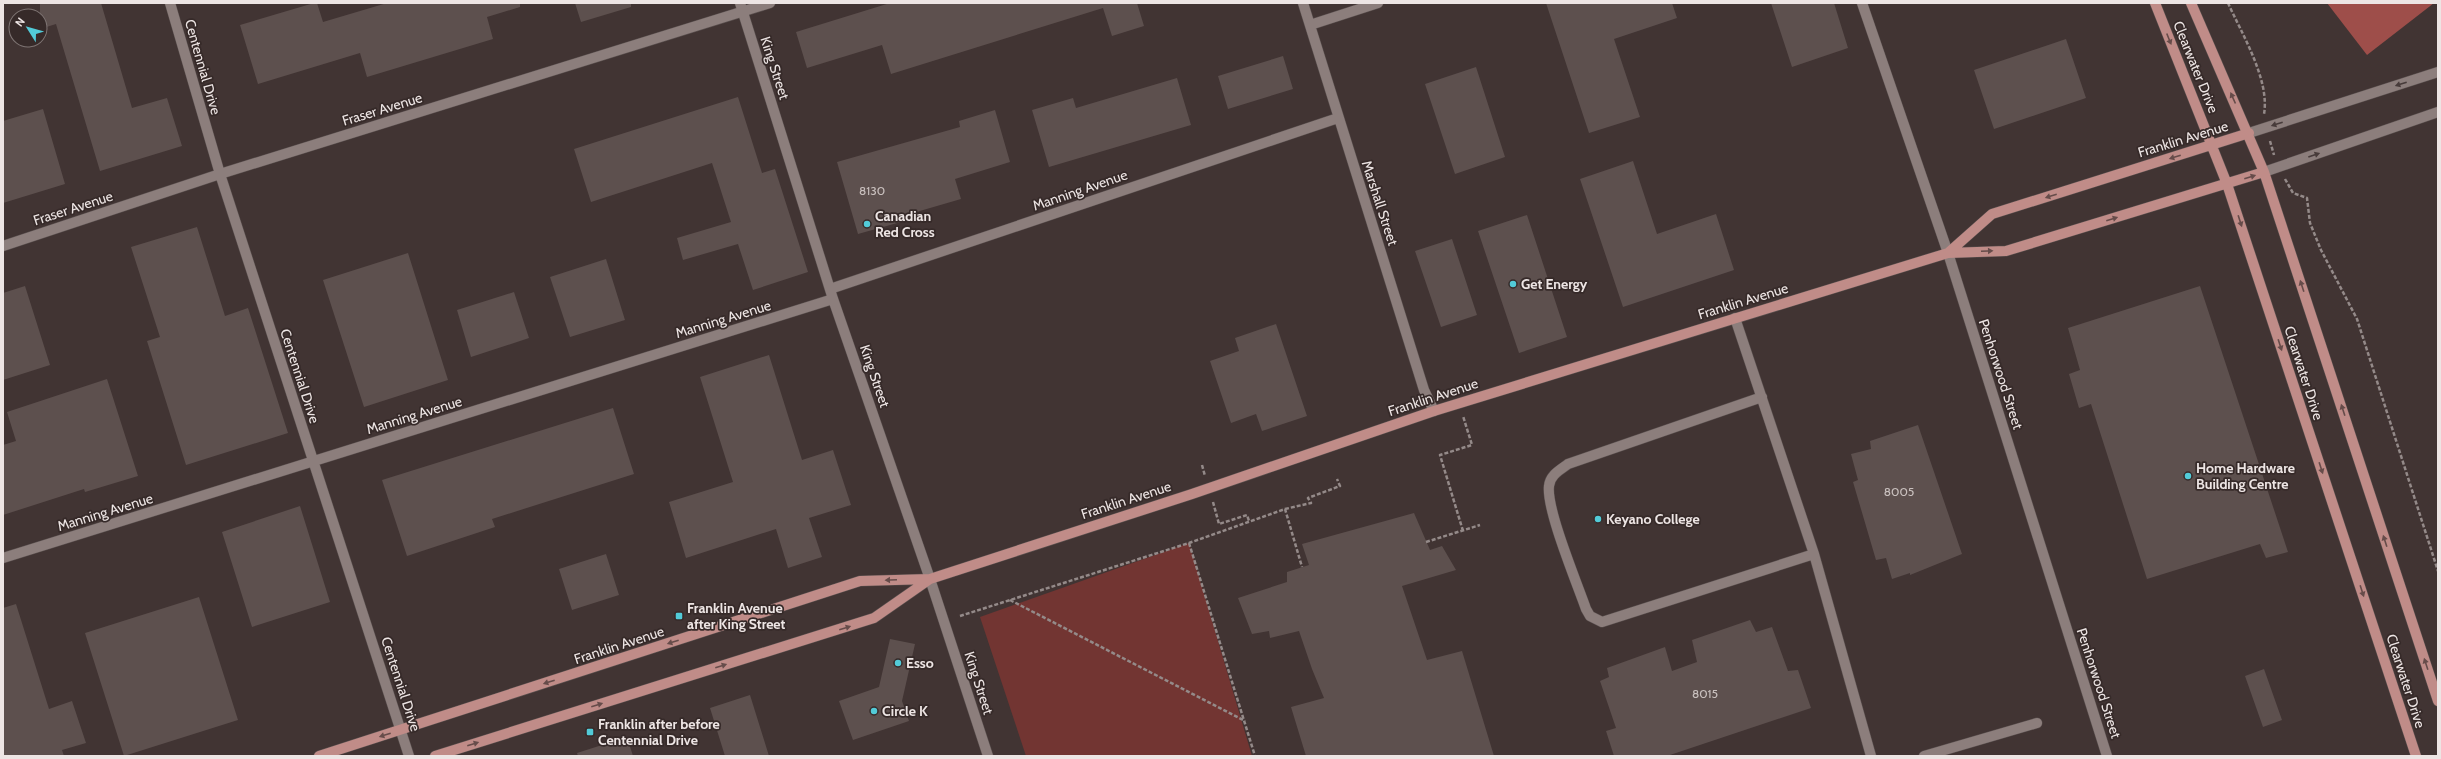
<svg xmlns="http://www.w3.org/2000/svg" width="2441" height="759" font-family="Cabin,sans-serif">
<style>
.green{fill:#723532}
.forest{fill:#9e4e4a}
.building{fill:#5d504e}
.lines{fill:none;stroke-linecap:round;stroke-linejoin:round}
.minor-casing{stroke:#5a504f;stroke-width:11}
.major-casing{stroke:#5a504f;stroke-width:11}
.path{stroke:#948a89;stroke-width:2.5;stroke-dasharray:4 2;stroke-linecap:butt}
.minor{stroke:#8c7e7c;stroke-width:10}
.major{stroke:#c08c88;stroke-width:10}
.oneway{fill:#664c4a}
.oneway2{fill:#473b3a}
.poi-dot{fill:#52cbd8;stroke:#362a29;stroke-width:1.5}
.labels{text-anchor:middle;stroke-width:3.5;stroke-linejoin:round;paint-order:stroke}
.number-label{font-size:12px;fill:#c9c0be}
.street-label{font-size:14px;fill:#ede5e4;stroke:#362a29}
.poi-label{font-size:14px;font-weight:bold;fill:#ede5e4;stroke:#362a29;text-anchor:start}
</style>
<rect width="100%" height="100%" fill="#413433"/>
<path class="green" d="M 1189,543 L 1252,756 L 1026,756 L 980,617 Z"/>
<path class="forest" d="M 2327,3 L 2434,3 L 2367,55 Z"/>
<path class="building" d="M 40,3 L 101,3 L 132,108 L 167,98 L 182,146 L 100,171 L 56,24 L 40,29 Z
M 314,3 L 317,3 L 323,22 L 387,3 L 520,3 L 520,7 L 487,17 L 493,39 L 367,77 L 360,53 L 258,84 L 240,25 Z
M 575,3 L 631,3 L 631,7 L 581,22 Z
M 890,3 L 1137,3 L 1144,26 L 1112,36 L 1103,8 L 891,74 L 882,45 L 807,68 L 796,32 Z
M 1546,3 L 1672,3 L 1677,18 L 1614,39 L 1640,117 L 1589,133 Z
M 1771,3 L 1834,3 L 1848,48 L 1792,67 Z
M 2066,39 L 2086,98 L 1994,129 L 1974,70 Z
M 1283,56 L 1293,89 L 1228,109 L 1218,76 Z
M 1476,67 L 1505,157 L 1455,174 L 1425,84 Z
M 1177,78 L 1191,125 L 1049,167 L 1032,110 L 1073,98 L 1076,108 Z
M 738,97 L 762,173 L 775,169 L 808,272 L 753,290 L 738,244 L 683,260 L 677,238 L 731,222 L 712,163 L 591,202 L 574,149 Z
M 43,109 L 65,184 L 3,203 L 3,121 Z
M 995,110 L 1010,162 L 955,179 L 961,199 L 906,215 L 908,220 L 858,234 L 837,162 L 960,127 L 959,121 Z
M 1633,161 L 1657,234 L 1716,214 L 1734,270 L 1623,307 L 1580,179 Z
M 1527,215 L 1567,337 L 1519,353 L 1478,231 Z
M 197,227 L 225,316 L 248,308 L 288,433 L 186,465 L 147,341 L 160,337 L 131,247 Z
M 1452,239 L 1477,315 L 1441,327 L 1415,251 Z
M 408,253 L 448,380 L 364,407 L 323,280 Z
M 606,259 L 625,320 L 570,337 L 550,277 Z
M 25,286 L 50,365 L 3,380 L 3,293 Z
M 2200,286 L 2288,552 L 2266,558 L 2260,544 L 2147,579 L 2091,404 L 2079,408 L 2069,374 L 2080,370 L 2068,328 Z
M 514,292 L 529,338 L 471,357 L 457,310 Z
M 1276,324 L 1307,416 L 1262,431 L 1256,414 L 1231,423 L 1210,361 L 1239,351 L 1235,338 Z
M 769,355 L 802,460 L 833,450 L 851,505 L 809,518 L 822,557 L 788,568 L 776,529 L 686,558 L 669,502 L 733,482 L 700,377 Z
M 107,379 L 138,476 L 85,492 L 84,489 L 3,515 L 3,445 L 16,441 L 7,412 Z
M 613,408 L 634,474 L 492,519 L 495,527 L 407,556 L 382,480 Z
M 1918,425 L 1962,554 L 1910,575 L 1910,573 L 1892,579 L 1886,558 L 1876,560 L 1853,482 L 1858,480 L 1851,454 L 1871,449 L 1870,441 Z
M 300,506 L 330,602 L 252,627 L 222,532 Z
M 1414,513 L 1430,550 L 1442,546 L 1456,570 L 1402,586 L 1427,660 L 1462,651 L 1494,756 L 1306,756 L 1291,707 L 1324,698 L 1312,669 L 1299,631 L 1270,638 L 1269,631 L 1252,634 L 1238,598 L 1287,582 L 1287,572 L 1309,565 L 1302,544 Z
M 606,554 L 619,595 L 572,610 L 559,569 Z
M 199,597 L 238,720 L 124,756 L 85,633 Z
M 16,604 L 49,709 L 72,701 L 86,743 L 62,750 L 64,756 L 3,756 L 3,608 Z
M 1750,620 L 1756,632 L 1772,627 L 1788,671 L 1798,670 L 1811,708 L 1667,756 L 1614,756 L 1606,731 L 1616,728 L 1600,681 L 1609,677 L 1607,668 L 1665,647 L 1672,671 L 1697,662 L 1692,640 Z
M 890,639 L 915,644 L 902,701 L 909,721 L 853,740 L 839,701 L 879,687 Z
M 2264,669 L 2282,720 L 2263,727 L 2245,676 Z
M 750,695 L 769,756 L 725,756 L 710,708 Z
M 627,737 L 633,756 L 578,756 L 577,753 Z"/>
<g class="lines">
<g class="minor-casing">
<path id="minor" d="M 170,3 L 220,174 L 409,756
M 740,3 L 833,299 L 930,579 L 988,756
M 1303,3 L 1424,390 L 1434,411
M 1862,3 L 1948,253 L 2107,756
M 1310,25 L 1378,3
M 2249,133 L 2438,72
M 2264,172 L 2438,112
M 3,246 L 220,174 L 770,3
M 830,289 L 1338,118
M 1735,318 L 1814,554 L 1871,756
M 1762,397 L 1568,464 C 1560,470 1550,475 1549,486 C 1546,509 1577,583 1586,609 L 1590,616 L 1602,622 L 1814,554
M 3,558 L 833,299
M 1924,756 L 2037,723"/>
</g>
<g class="major-casing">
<path id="major" d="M 2155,3 L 2227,184 L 2416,756
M 2191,3 L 2264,172 L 2438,701
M 1948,253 L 1992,214 L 2249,133
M 319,756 L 860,581 L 930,579 L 1192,494 L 1434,411 L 1948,253 L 2006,251 L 2264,172
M 435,756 L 874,618 L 930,579"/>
</g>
<path class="path" d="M 2228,3 C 2242,34 2270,80 2264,114
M 2270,141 L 2274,155
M 2285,179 L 2293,193 L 2307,198 L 2310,223 L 2321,250 L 2357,319 L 2438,571
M 1202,465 L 1205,476
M 1213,502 L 1219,524 L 1247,515 L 1249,521
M 1285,509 L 1311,503 L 1308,498 L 1340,486 L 1337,479
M 1463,531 L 1440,455 L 1472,445 L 1463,416
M 1426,542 L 1480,525
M 1189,543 L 1255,756
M 1010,600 L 1245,721
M 960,616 L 1189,543 L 1285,509 L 1302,567"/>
<use href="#minor" class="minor"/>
<use href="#major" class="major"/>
</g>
<defs><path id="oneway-solid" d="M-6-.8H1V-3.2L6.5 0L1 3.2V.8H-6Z"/></defs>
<g class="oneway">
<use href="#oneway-solid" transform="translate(2169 39) rotate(68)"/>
<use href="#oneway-solid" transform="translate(2233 98) rotate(-114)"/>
<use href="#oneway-solid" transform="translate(2175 157) rotate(163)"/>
<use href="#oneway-solid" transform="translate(2250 177) rotate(-18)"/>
<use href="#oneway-solid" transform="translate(2051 196) rotate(163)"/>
<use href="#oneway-solid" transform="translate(2112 219) rotate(-17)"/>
<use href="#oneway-solid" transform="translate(2240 221) rotate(72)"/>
<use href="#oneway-solid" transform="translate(1987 251) rotate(-2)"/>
<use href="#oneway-solid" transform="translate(2302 286) rotate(-108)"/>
<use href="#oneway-solid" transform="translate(2280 345) rotate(72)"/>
<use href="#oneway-solid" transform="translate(2343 410) rotate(-108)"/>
<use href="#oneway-solid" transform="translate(2321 468) rotate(72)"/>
<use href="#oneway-solid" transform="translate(2385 541) rotate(-108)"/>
<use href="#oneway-solid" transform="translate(891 580) rotate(178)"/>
<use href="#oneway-solid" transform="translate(2362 591) rotate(72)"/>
<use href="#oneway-solid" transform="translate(845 628) rotate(-17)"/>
<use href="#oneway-solid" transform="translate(673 642) rotate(162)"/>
<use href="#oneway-solid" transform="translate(2426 664) rotate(-108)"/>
<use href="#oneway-solid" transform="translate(721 666) rotate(-17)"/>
<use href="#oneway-solid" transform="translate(549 682) rotate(162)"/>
<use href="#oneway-solid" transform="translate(597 705) rotate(-17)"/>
<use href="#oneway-solid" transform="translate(385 735) rotate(162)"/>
<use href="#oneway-solid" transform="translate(473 744) rotate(-17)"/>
</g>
<g class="oneway2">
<use href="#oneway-solid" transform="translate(2401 84) rotate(162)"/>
<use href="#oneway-solid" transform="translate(2277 124) rotate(162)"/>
<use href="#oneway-solid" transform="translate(2314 155) rotate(-19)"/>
</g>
<g class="poi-dot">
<circle cx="867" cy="224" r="4"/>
<circle cx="1513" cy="284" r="4"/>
<circle cx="2188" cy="476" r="4"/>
<circle cx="1598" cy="519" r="4"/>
<rect x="675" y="612" width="8" height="8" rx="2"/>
<circle cx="898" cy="663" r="4"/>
<circle cx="874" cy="711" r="4"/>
<rect x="586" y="728" width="8" height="8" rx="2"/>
</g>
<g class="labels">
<g class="number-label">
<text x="872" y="195">8130</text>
<text x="1899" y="496">8005</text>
<text x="1705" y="698">8015</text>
</g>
<g class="street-label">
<text transform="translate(203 67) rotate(74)" y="5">Centennial Drive</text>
<text transform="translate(2196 67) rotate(68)" y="5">Clearwater Drive</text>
<text transform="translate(775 68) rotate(72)" y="5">King Street</text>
<text transform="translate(382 109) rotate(-17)" y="5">Fraser Avenue</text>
<text transform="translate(2183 139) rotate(-17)" y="5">Franklin Avenue</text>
<text transform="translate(1080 190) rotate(-19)" y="5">Manning Avenue</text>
<text transform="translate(1380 203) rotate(72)" y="5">Marshall Street</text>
<text transform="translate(73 208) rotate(-18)" y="5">Fraser Avenue</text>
<text transform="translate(1743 301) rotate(-17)" y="5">Franklin Avenue</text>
<text transform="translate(723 319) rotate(-17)" y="5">Manning Avenue</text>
<text transform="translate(2304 373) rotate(72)" y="5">Clearwater Drive</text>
<text transform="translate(2001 374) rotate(72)" y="5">Penhorwood Street</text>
<text transform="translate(300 376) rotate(72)" y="5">Centennial Drive</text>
<text transform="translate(875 376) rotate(71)" y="5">King Street</text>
<text transform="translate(1433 397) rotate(-18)" y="5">Franklin Avenue</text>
<text transform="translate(414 415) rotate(-17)" y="5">Manning Avenue</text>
<text transform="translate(1126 500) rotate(-18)" y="5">Franklin Avenue</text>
<text transform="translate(105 512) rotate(-17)" y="5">Manning Avenue</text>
<text transform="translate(619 645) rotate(-18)" y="5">Franklin Avenue</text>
<text transform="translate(2406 681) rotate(72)" y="5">Clearwater Drive</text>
<text transform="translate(979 683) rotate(72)" y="5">King Street</text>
<text transform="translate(2099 683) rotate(72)" y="5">Penhorwood Street</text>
<text transform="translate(401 684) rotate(72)" y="5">Centennial Drive</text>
</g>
<g class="poi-label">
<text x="875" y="221">Canadian<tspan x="875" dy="16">Red Cross</tspan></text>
<text x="1521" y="289">Get Energy</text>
<text x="2196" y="473">Home Hardware<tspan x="2196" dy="16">Building Centre</tspan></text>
<text x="1606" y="524">Keyano College</text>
<text x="687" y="613">Franklin Avenue<tspan x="687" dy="16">after King Street</tspan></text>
<text x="906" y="668">Esso</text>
<text x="882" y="716">Circle K</text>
<text x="598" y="729">Franklin after before<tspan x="598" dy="16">Centennial Drive</tspan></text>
</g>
</g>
<rect width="2441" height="759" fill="none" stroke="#ede5e4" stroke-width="8"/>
<g transform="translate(28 28) rotate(307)"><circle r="19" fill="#362a29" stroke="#7f7574"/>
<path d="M0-3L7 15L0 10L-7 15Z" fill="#52cbd8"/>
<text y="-6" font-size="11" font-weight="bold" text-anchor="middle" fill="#ede5e4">N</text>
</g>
</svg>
